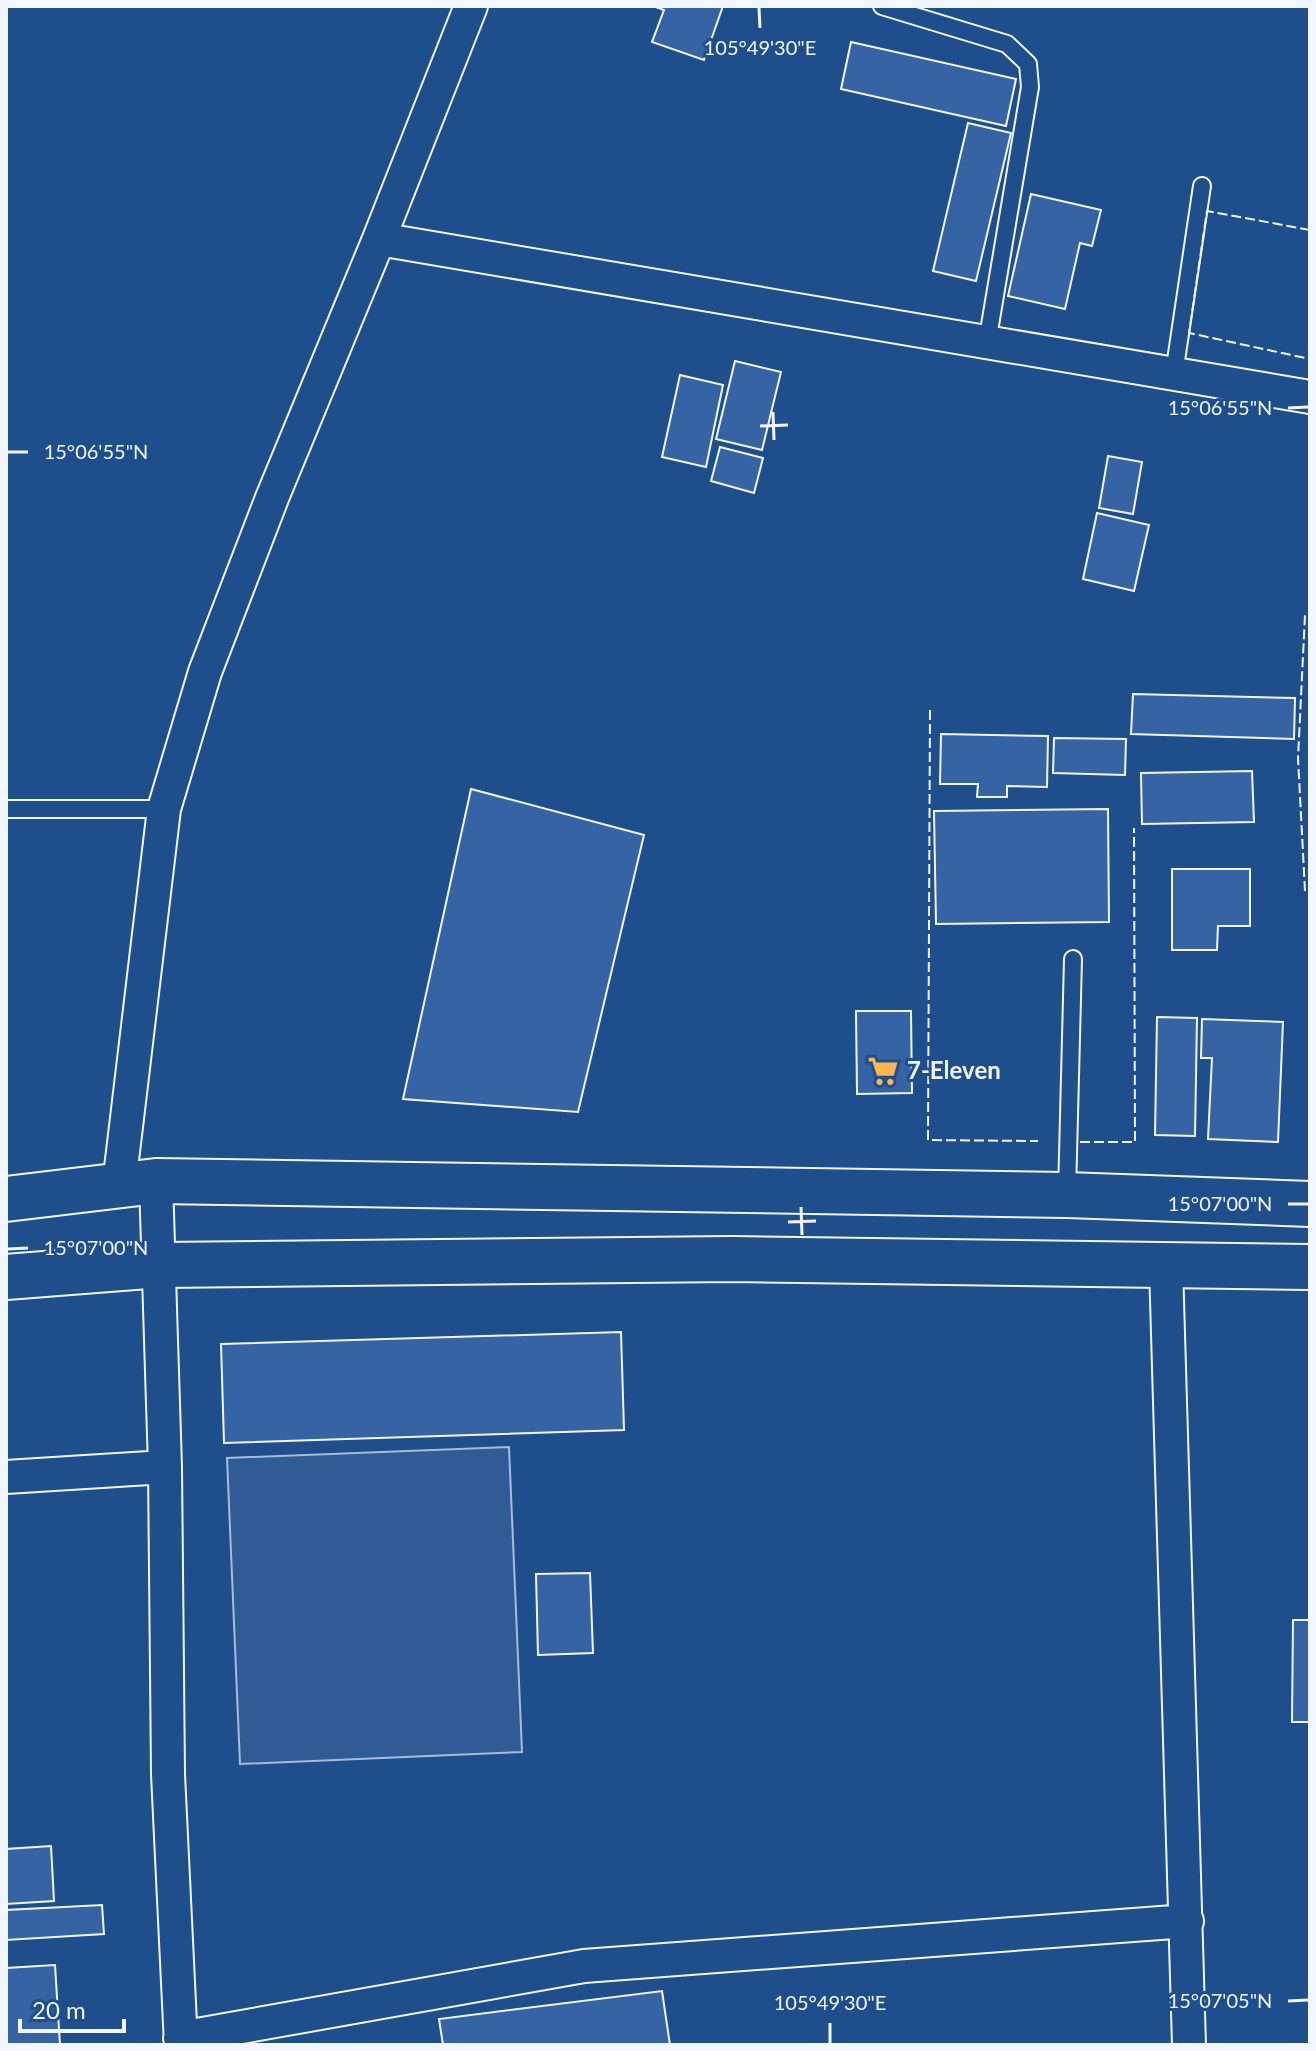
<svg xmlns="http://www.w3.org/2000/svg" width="1316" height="2051" font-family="Lato,sans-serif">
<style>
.built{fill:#305b95;stroke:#a8bbd7;stroke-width:2}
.building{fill:#3563a3;stroke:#f2f6ff;stroke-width:2}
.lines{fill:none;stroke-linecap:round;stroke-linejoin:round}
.service-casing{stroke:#f2f6ff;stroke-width:20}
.minor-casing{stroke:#f2f6ff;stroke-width:36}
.trunk-casing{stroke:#f2f6ff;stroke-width:48}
.service{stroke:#1f4e8c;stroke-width:16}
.minor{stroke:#1f4e8c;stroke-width:32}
.trunk{stroke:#1f4e8c;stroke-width:44}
.fence{stroke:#f2f6ff;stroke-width:2;stroke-dasharray:10 4;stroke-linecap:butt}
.ticks{fill:none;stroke:#f2f6ff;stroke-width:3}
.labels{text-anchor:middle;stroke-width:6;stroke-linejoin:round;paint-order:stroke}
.poi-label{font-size:24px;font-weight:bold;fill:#f2f6ff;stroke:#1f4e8c;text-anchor:start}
.ticks-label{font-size:20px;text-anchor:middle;fill:#f2f6ff;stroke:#1f4e8c;stroke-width:6;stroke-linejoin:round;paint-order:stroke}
</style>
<rect width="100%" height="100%" fill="#1f4e8c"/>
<path class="built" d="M 509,1447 L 522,1752 L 240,1764 L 227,1458 Z"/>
<path class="building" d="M 653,6 L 723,6 L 704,60 L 652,42 L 664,10 Z
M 851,42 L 1016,79 L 1006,126 L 841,89 Z
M 968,123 L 1011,133 L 976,281 L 933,271 Z
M 1031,194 L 1101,210 L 1092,246 L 1080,243 L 1065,309 L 1008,296 Z
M 735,361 L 781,372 L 762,450 L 716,439 Z
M 680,375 L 723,385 L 706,467 L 662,457 Z
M 720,447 L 763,458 L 754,493 L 711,481 Z
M 1108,456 L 1142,462 L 1133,514 L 1099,508 Z
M 1097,513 L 1149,525 L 1134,591 L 1083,579 Z
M 1133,694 L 1295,698 L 1294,739 L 1131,734 Z
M 941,734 L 1048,736 L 1047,787 L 1007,786 L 1007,797 L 977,797 L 978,784 L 940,784 Z
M 1054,738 L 1126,739 L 1125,775 L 1053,773 Z
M 1252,771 L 1254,822 L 1142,824 L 1141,773 Z
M 471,789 L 644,835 L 578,1112 L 403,1099 Z
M 1108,809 L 1109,922 L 936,924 L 934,811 Z
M 1172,869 L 1250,869 L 1250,926 L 1218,926 L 1217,950 L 1172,950 Z
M 856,1011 L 911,1011 L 912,1093 L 857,1094 Z
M 1157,1017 L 1197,1018 L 1195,1136 L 1155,1135 Z
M 1202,1019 L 1283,1022 L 1278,1142 L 1208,1139 L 1212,1058 L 1201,1058 Z
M 621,1332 L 624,1430 L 224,1443 L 221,1344 Z
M 590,1573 L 593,1653 L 538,1655 L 536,1574 Z
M 1293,1620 L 1310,1620 L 1310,1722 L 1292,1722 Z
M 51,1846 L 54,1901 L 6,1904 L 6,1849 Z
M 102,1905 L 104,1934 L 6,1940 L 6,1910 Z
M 55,1965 L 60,2045 L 6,2045 L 6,1968 Z
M 662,1991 L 670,2045 L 443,2045 L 439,2019 Z"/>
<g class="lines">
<g class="service-casing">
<path id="service" d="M 882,6 L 1007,44 L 1028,64 L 1030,87 L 987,343
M 1174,374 L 1202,186
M 6,809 L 164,809
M 1067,1194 L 1073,959"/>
</g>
<g class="minor-casing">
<path id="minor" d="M 379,239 L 1310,397
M 156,1181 L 165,1467 L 168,1774 L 181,2045
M 119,1185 L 164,809 L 205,672 L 272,498 L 379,239 L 471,6
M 1166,1266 L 1189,2045
M 6,1477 L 165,1467
M 180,2038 L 584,1966 L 1187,1921"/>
</g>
<g class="trunk-casing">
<path id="trunk" d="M 6,1199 L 156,1181 L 1067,1195 L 1310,1204
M 6,1277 L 160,1265 L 732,1259 L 1310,1267"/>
</g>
<use href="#service" class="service"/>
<use href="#minor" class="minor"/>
<use href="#trunk" class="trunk"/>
<path class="fence" d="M 1310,230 L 1207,211 L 1189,333 L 1310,359
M 930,710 L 928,1140 L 1038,1141
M 1305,891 L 1298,758 L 1305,615 L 1310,615
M 1080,1142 L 1135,1142 L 1134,828"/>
</g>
<path class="ticks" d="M 759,8 L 760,28M 1288,408 L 1308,407M 773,412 L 774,440M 760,426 L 788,425M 8,452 L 28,452M 1288,1204 L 1308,1204M 801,1207 L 802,1235M 788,1222 L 816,1221M 8,1249 L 28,1248M 1288,2001 L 1308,2000M 830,2023 L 830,2043"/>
<defs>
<g id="supermarket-bare" transform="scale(2.4)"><path d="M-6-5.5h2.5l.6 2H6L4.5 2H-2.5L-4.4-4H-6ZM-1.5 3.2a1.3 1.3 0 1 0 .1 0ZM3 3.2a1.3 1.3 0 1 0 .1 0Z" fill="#ffb74d" stroke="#1f4e8c" stroke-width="2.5" paint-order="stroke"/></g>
</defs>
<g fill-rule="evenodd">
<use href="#supermarket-bare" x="883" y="1071"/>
</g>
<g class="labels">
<g class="poi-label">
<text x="907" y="1079">7-Eleven</text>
</g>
</g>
<g class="ticks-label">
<text x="760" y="55">105°49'30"E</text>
<text x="1220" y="415">15°06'55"N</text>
<text x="96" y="459">15°06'55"N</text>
<text x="1220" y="1211">15°07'00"N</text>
<text x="96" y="1255">15°07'00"N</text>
<text x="1220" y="2008">15°07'05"N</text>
<text x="830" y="2010">105°49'30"E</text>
</g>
<rect width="1316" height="2051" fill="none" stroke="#f2f6ff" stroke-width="16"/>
<path d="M20 2019v12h104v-12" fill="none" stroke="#f2f6ff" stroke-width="4"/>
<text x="32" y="2019" font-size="24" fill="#f2f6ff" stroke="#1f4e8c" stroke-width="6" paint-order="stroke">20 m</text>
</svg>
